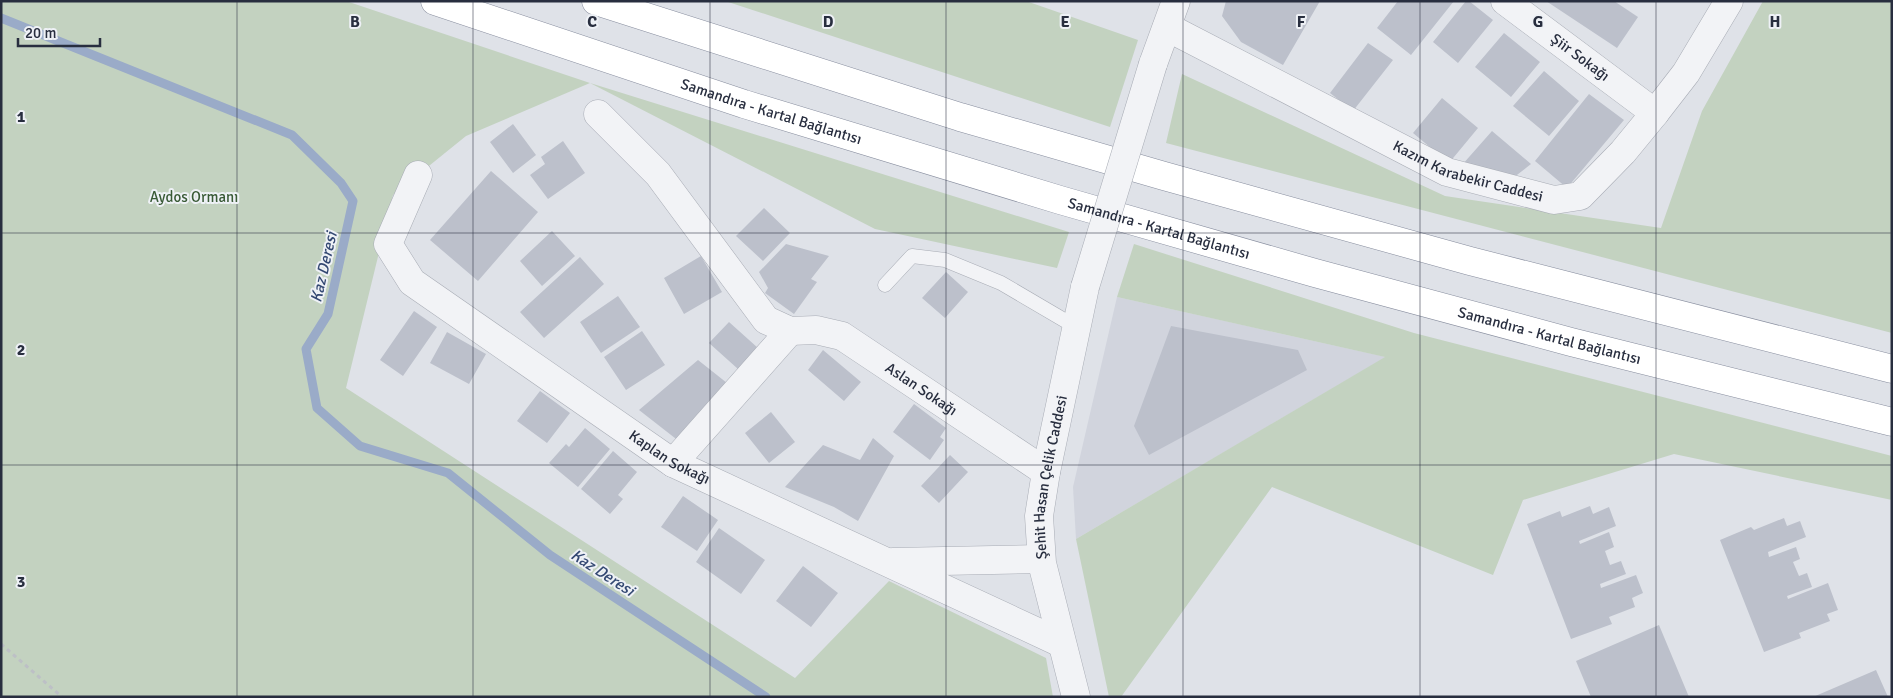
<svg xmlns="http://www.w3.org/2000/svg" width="1893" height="698" font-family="Signika,sans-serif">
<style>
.built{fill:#d1d4dd}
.green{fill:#c3d2c0}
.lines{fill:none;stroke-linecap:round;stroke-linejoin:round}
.stream{stroke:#9aabc8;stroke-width:9}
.building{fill:#bcc0cb}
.service-casing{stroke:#a8acb5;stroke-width:15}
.minor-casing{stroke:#a8acb5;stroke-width:29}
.tertiary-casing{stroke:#a8acb5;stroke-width:29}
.motorway-casing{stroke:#878d9e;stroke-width:29}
.path{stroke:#bdc0c6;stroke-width:3;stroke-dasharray:4 4;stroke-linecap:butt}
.service{stroke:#f2f3f6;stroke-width:14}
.minor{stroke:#f2f3f6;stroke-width:28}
.tertiary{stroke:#f2f3f6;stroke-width:28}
.motorway{stroke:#fff;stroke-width:28}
.tertiary-bridge-casing{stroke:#a8acb5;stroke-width:29;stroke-linecap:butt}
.tertiary-bridge{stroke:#f2f3f6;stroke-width:28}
.grid{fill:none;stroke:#282e3f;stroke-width:1;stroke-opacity:0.55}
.labels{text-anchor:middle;stroke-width:4;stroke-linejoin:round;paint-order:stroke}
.street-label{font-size:15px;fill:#282e3f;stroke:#eef1f6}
.park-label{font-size:15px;fill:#395a36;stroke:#eef1f6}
.water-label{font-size:16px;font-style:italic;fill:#334872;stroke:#eef1f6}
.grid-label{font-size:16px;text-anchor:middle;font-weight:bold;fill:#282e3f;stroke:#eef1f6;stroke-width:4;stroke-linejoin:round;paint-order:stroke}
</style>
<rect width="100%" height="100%" fill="#dfe2e8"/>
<path class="built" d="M 1117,297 L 1386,357 L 1076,539 L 1073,487 Z"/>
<path class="green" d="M 1,1 L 346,1 L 590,83 L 1069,232 L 1057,268 L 875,229 L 590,83 L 466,136 L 393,195 L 346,388 L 795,678 L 889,581 L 1046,658 L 1053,697 L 1,697 Z
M 725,1 L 1026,1 L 1138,40 L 1110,127 Z
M 1763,1 L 1892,1 L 1892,333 L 1166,143 L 1182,74 L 1445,196 L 1661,228 L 1702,111 Z
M 1134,244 L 1414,333 L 1892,456 L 1892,500 L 1674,454 L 1523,500 L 1493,575 L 1272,487 L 1121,697 L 1109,697 L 1076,539 L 1385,357 L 1117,297 Z"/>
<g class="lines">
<path class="stream" d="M 1,18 L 292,135 L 341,183 L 353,201 L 328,314 L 306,349 L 317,408 L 360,446 L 448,473 L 550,555 L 766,697"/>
</g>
<path class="building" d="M 1226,1 L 1320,1 L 1283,65 L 1241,42 L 1222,16 Z
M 1398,1 L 1454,1 L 1411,55 L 1377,28 Z
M 1466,1 L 1469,1 L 1493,20 L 1458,63 L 1433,42 Z
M 1546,1 L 1614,1 L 1638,17 L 1617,48 Z
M 1504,33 L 1540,62 L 1511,97 L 1475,67 Z
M 1368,43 L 1393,60 L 1353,111 L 1330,93 Z
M 1544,71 L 1579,101 L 1549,136 L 1513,106 Z
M 1589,94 L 1624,120 L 1567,188 L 1535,161 Z
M 1442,98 L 1478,128 L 1449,163 L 1413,133 Z
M 513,124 L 536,155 L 513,173 L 490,142 Z
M 1492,131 L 1531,164 L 1513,178 L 1462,165 Z
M 563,141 L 585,173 L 548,199 L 530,175 L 545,164 L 541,157 Z
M 491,171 L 538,212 L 478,281 L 430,240 Z
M 764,208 L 790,233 L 763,261 L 736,236 Z
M 552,231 L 575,256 L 542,286 L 520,261 Z
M 786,244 L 829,256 L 811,279 L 817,282 L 794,314 L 765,293 L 768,288 L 759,272 Z
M 701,256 L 722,292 L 684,314 L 664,278 Z
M 580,257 L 604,284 L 544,338 L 520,312 Z
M 946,272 L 968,292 L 945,318 L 922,298 Z
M 618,296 L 640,327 L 601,353 L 580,322 Z
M 414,311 L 437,327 L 403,376 L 380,360 Z
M 729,322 L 758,348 L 738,369 L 709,343 Z
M 1171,326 L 1298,350 L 1307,370 L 1149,455 L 1134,426 Z
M 642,331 L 665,365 L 626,390 L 604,357 Z
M 447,332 L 486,354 L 469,384 L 430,363 Z
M 823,350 L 861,382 L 844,401 L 808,370 Z
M 698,360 L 727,383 L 680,442 L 639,410 Z
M 540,391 L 570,413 L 547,443 L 517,421 Z
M 914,404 L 946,428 L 940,437 L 944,440 L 930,460 L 893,432 Z
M 771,412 L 795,442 L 769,463 L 745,433 Z
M 585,428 L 610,449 L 578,487 L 549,463 L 566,444 L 569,447 Z
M 873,438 L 894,456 L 858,521 L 834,507 L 785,487 L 823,445 L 860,460 Z
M 613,451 L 637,472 L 618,495 L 623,499 L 610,514 L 581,489 Z
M 950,455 L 968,472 L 939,503 L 921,486 Z
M 683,496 L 718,520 L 697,551 L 661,527 Z
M 1590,506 L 1593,514 L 1609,507 L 1616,526 L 1579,541 L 1580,544 L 1609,532 L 1614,547 L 1605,551 L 1610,565 L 1621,561 L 1626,574 L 1600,584 L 1601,588 L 1636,575 L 1643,593 L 1632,598 L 1635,607 L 1609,617 L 1612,624 L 1571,639 L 1527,524 L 1560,511 L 1562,517 Z
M 1784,518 L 1787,526 L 1800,521 L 1806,537 L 1768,552 L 1769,557 L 1796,547 L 1800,559 L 1793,562 L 1799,576 L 1807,573 L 1812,587 L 1787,596 L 1788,599 L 1828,583 L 1838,610 L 1827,614 L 1830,621 L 1799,633 L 1801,638 L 1764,652 L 1720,540 L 1751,527 L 1754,530 Z
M 719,528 L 765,560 L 741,594 L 696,562 Z
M 803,566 L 838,593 L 811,627 L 776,601 Z
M 1659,625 L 1689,697 L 1591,697 L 1576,661 Z
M 1876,670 L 1888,697 L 1813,697 Z"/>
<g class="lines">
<g class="service-casing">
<path id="service" d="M 885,285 L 912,256 L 945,260 L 1001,283 L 1076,327"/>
</g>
<g class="minor-casing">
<g id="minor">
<path id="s1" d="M 1505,1 L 1655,113"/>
<path id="s2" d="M 1167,27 L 1447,172 L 1554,200 L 1580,196 L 1623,152 L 1655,113 L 1686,73 L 1729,1"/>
<path id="s3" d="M 598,114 L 658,174 L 766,320 L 790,331 L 816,330 L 842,336 L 1046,472"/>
<path id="s4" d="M 418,175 L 388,244 L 412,282 L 673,463 L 1061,643"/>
<path d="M 673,463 L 790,331"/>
<path d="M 893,562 L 1041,559"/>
</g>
</g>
<g class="tertiary-casing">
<g id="tertiary">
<path d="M 1153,64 L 1176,1"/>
<path id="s5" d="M 1076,697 L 1042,563 L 1039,516 L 1046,472 L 1085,287"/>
</g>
</g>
<g class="motorway-casing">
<g id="motorway">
<path id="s6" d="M 435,1 L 744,104 L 1060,200 L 1315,273 L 1571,342 L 1892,422"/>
<path d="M 596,1 L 960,117 L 1164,176 L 1470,261 L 1892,369"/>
</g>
</g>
<path class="path" d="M 1,644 L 62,697"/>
<use href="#service" class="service"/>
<use href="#minor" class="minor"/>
<use href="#tertiary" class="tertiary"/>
<use href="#motorway" class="motorway"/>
<g class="tertiary-bridge-casing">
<path id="tertiary-bridge" d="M 1085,287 L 1153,64"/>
</g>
<use href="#tertiary-bridge" class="tertiary-bridge"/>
</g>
<path class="grid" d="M 237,1 L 237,697M 473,1 L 473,697M 710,1 L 710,697M 946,1 L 946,697M 1183,1 L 1183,697M 1420,1 L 1420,697M 1656,1 L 1656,697M 1,233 L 1892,233M 1,465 L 1892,465"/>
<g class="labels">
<g class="street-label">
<text dy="5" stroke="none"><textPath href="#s1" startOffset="94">Şiir Sokağı</textPath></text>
<text dy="5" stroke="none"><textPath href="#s6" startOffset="354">Samandıra - Kartal Bağlantısı</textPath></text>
<text dy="5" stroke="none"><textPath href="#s2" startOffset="335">Kazım Karabekir Caddesi</textPath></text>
<text dy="5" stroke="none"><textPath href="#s6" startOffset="759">Samandıra - Kartal Bağlantısı</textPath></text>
<text dy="5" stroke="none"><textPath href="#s6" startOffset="1164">Samandıra - Kartal Bağlantısı</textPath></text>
<text dy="5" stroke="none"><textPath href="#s3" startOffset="441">Aslan Sokağı</textPath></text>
<text dy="5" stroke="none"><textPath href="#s4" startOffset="432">Kaplan Sokağı</textPath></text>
<text dy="5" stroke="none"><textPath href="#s5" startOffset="225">Şehit Hasan Çelik Caddesi</textPath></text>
</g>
<g class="park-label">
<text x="194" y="202">Aydos Ormanı</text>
</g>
<g class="water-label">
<text transform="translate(323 267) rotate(-77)" y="6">Kaz Deresi</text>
<text transform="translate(603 572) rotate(33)" y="6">Kaz Deresi</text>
</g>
</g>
<g class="grid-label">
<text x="355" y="27">B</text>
<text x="592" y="27">C</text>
<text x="828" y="27">D</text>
<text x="1065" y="27">E</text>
<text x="1301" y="27">F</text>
<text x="1538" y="27">G</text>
<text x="1775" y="27">H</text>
<text x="21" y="122">1</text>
<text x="21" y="355">2</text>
<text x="21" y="587">3</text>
</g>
<rect width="1893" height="698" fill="none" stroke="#282e3f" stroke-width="5"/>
<path d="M18 38v8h82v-8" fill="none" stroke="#282e3f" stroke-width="2.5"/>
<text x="25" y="38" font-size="15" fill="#282e3f" stroke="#eef1f6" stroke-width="4" paint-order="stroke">20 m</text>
</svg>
